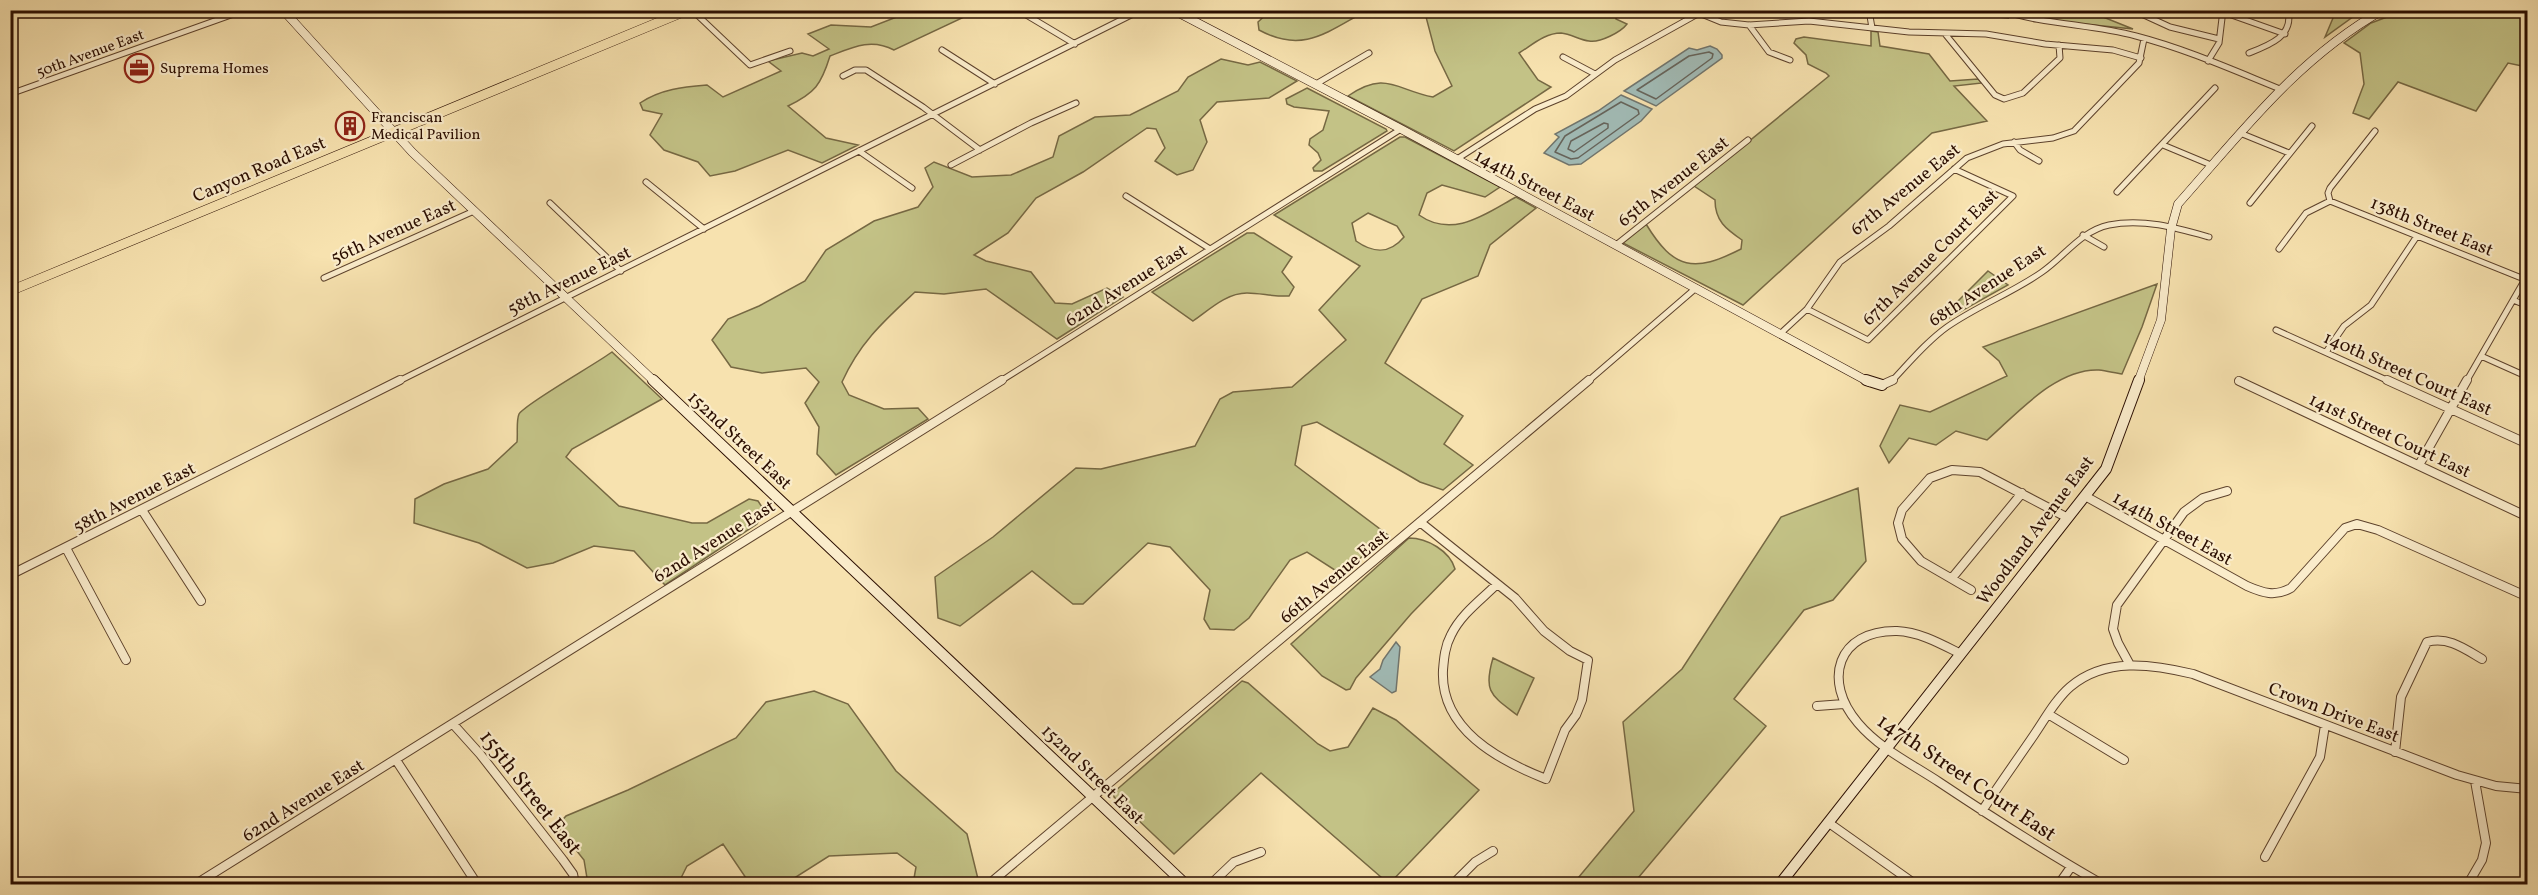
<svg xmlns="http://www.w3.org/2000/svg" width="2538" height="895" font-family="Vollkorn,serif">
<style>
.green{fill:#c3c286;stroke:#766843;stroke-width:1.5;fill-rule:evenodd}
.water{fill:#a1bbb6;stroke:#71756d;stroke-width:1.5}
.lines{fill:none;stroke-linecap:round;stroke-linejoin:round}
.shore{stroke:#66645b;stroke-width:1.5}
.street-far1-casing{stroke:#5d422c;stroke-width:7}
.street-casing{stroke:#5d422c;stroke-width:10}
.secondary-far1-casing{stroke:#2a0d00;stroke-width:9}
.secondary-casing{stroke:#2a0d00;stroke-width:12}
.primary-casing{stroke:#2a0d00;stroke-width:10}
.street-far1{stroke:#faeccb;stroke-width:5}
.street{stroke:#faeccb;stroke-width:8}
.secondary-far1{stroke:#faeccb;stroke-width:8}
.secondary{stroke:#faeccb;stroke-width:10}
.primary{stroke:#f7e2af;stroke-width:9}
.labels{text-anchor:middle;stroke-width:4.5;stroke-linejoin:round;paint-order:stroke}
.far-street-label{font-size:15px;fill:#2a0d00;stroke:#faeccb}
.far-poi-label{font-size:15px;fill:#2a0d00;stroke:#faeccb;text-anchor:start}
.street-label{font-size:18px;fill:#2a0d00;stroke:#faeccb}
.near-street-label{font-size:21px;fill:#2a0d00;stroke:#faeccb}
</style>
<rect width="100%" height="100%" fill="#f7e2af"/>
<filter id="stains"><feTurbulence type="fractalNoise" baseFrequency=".00333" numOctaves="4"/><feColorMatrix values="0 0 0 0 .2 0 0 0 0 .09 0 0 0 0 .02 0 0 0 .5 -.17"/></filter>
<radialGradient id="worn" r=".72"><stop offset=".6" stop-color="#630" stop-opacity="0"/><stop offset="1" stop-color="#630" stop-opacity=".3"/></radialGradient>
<path class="green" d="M 1271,10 L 1366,10 L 1366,11 C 1327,32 1303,54 1259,30 L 1258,22 Z
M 912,11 L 949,11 L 962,18 L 894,50 C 871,38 853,47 830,56 C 821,85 815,93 788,106 L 826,138 L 858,145 L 822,163 L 788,150 L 735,171 L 710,176 L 698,162 L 664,150 L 650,135 L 662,114 L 643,110 L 640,103 C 661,89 683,87 707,85 L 723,97 L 781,71 L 768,61 L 802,53 L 813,56 L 829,49 L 808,34 L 831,25 L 871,27 Z
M 1437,11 L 1620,11 L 1616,14 L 1616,19 L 1627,24 C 1621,32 1600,43 1589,41 C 1580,40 1571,34 1561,33 C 1545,33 1532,45 1519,53 L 1538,80 L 1551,87 L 1454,151 L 1348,96 C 1386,70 1396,90 1433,97 L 1452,86 L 1435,51 L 1426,17 Z
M 1909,11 L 1993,11 L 2009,18 L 1965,14 L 1921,16 Z
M 2013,11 L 2093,11 L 2093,13 L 2133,29 L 2064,22 Z
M 2336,11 L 2361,11 L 2325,37 Z
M 2403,11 L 2527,11 L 2527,67 L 2508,63 L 2476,111 L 2398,82 L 2369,119 L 2353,113 L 2364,84 L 2360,53 L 2344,43 L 2371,23 Z
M 1871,31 L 1878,32 L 1880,46 L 1929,54 L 1950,81 L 1978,79 L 1982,83 L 1954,86 L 1987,121 L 1932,133 L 1743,305 L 1623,243 L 1646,224 C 1674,270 1694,273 1741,249 L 1742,240 C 1726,229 1715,221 1715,200 L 1694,186 L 1829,76 L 1826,73 L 1808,64 L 1806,55 L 1794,43 L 1796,39 L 1804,37 L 1871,46 Z
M 1221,59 L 1248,65 L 1260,62 L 1297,81 L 1269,98 L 1217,102 L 1200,120 L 1207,142 L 1193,170 L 1177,175 L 1155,161 L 1165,148 L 1156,129 L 1147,128 L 1083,172 L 1036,198 L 1008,233 L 974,255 L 986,261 L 1031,272 L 1055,303 L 1072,304 L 1107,288 L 1123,297 L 1057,339 L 986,289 L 944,294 L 915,292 C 884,321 860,342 842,382 L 849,395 L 884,409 L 918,408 L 928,419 L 836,475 L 817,454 L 819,427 L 805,403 L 819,382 L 806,368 L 762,373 L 731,367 L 712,340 L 728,319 L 759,306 L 805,281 L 826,250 L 874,221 L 918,207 L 933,187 L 925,168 L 934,162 L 972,177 L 1011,175 L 1053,157 L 1059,136 L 1095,117 L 1130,115 L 1178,91 L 1188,77 Z
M 1307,88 L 1386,129 L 1387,131 L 1322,171 L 1314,171 L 1313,168 L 1321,160 L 1318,153 L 1309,145 L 1310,139 L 1323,130 L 1329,111 L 1294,107 L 1287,104 L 1286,99 Z
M 1400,137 L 1405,137 L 1500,187 L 1485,197 L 1442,185 L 1427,193 L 1419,215 C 1453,239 1485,214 1516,197 L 1536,208 L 1490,245 L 1478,276 L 1422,299 L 1385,363 L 1463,416 L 1444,444 L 1473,465 L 1443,490 L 1420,482 L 1317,422 L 1302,426 L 1295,465 L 1388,535 L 1341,574 L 1307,552 L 1290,560 L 1249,618 L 1234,630 L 1210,629 L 1204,619 L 1210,590 L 1170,547 L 1148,543 L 1083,604 L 1073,604 L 1032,571 L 960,626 L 938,618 L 935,577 L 993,537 L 1076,468 L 1101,469 L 1195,446 L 1220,399 L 1233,392 L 1292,387 L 1346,340 L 1319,310 L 1360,266 L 1274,215 ZM 1368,213 L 1397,226 L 1404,237 C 1389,255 1373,253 1356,241 L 1352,223 Z
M 1247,233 L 1254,233 L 1292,257 L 1282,272 L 1294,287 L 1289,296 C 1274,297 1261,293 1247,293 C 1226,293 1209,310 1193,321 L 1152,292 Z
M 1988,271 L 2008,285 L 1949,318 L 1944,315 Z
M 2157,284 L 2142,327 L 2122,374 C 2115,373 2107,371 2099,370 C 2056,368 2017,414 1987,440 L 1956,431 L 1936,445 L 1909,438 L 1889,463 L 1880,446 L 1900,405 L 1930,412 L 2007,376 L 1999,361 L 1983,347 Z
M 612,352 L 662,399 L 572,449 L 566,457 L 619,506 L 692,523 L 707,523 L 749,499 L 758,501 L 764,510 L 757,524 L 665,585 L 634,551 L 594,546 L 553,563 L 527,568 L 479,543 L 414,523 L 415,499 L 444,484 L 488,469 L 517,442 C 518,433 516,421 519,414 C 523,405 599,362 612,352 Z
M 1858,488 L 1866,561 L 1833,600 L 1804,610 L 1734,699 L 1766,726 L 1633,884 L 1573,884 L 1634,811 L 1623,722 L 1682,669 L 1781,517 Z
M 1409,538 C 1427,538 1450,551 1455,569 L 1411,614 L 1356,678 L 1350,689 L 1346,690 L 1322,676 L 1291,644 Z
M 1493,658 L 1534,678 L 1517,715 C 1491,695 1483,692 1493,658 Z
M 1242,681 L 1248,683 L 1318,744 L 1330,751 L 1348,747 L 1373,708 L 1396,720 L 1479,790 L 1389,884 L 1261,773 L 1174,854 L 1114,797 L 1114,792 Z
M 814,691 L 848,704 L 896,771 L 967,834 L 978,879 L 972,884 L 913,884 L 916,867 L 897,853 L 829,856 L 785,884 L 750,884 L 723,844 L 687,866 L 678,884 L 588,884 L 584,860 L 557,826 L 566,816 L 628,790 L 736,738 L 766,702 Z"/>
<path class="water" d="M 1710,46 L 1717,49 L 1722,55 L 1722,58 L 1656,106 L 1624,91 L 1689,48 L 1697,50 Z
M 1621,95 L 1652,109 L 1641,121 L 1581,164 L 1569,165 L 1544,153 L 1559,137 L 1555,134 L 1598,111 Z
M 1396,642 L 1400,647 L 1396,691 L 1392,693 L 1370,677 L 1380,669 L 1383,660 Z"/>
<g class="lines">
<path class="shore" d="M 1709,52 L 1713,54 L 1712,58 L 1656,99 L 1637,90 L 1689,56 Z
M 1621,102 L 1638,110 L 1639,114 L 1578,158 L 1571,159 L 1555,152 L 1565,136 Z
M 1604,123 L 1608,124 L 1608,128 L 1574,152 L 1568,149 L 1571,141 Z"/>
<g class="street-far1-casing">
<path id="street-far1" d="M 692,10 L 750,65 L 790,51
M 1018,10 L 1075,44
M 1869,10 L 1872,28
M 2000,10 C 2045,25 2091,24 2136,36 C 2186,49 2233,70 2280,89
M 2133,10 L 2170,27 L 2219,39
M 2223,12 L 2285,34
M 1699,13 L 1721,22 L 1749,25 L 1809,21 L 1909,32 L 1986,34 L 2045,44 L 2113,50 L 2141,58
M 1749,25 L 1769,52 L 1790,60
M 1946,35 L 1995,95 L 2004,99 L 2023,93 L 2060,58 L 2059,45
M 942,50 L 995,84
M 2249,53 C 2270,45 2294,36 2288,10
M 1563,57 L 1595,74
M 2208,61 L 2219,43 L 2223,10
M 843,76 L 855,70 L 866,70 L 923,107 L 980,150
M 1316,84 L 1369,53
M 10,94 L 245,10
M 2240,133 L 2289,153
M 2014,142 L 2020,150 L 2039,161
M 2163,145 L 2211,165
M 859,151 L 912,188
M 1457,159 L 1535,109 L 1566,96 L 1615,60 L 1703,11
M 951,165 L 1031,123 L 1076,103
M 646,182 L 704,229
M 2117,192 L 2215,88
M 1126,196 L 1210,249
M 2330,201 L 2524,279
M 2330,201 L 2328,193 L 2330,188 L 2375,131
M 550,203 L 621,271
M 2250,203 L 2312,126
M 2083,235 L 2104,247
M 1616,245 L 1748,140
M 2279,249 L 2306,213 L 2330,201
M 324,278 L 474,211
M 2513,300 L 2528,306
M 1807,309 L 1868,340 L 2013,196 L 1954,169
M 2276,330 L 2391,382
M 1780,334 L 1807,309 L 1840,262 L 1889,226 L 1967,158 L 2003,144 L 2053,138 L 2074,131 L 2139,63 L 2144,39
M 2326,352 L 2344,326 L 2371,305 L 2417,236
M 2481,356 L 2528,377
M 397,382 L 1141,10
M 999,382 L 1401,129
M 1587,382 L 1696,288
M 1891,382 C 1909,363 1926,342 1947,327 C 1977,306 2012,293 2042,272 C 2065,256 2081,231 2109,225 C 2143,218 2177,228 2209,237
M 2466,382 L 2528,274"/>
</g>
<g class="street-casing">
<path id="street" d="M 2387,380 L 2528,444
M 2239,381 L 2528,517
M 1882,385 L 1893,380
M 2419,465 L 2467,380
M 2085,496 L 2247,586 C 2263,593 2275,597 2291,588 L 2345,528 L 2357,524 L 2378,530 L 2528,597
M 142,510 L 201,601
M 1420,522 L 1515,598 L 1544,631 L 1570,651 L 1588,660 L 1582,700 L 1576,715 L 1565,730 L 1546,779 C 1498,760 1440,729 1443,670 C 1444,658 1445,646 1451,635 C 1461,614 1481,600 1497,584
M 66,548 L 126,660
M 10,575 L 400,380
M 1952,578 L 2022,493
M 1971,590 L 1921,561 L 1902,539 L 1898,523 L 1902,510 L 1930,478 L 1952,470 L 1980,472 L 2068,518
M 1961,654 C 1941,644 1920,632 1897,631 C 1837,630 1822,681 1858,723 C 1880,749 1912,764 1939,782 C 1993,818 2046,852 2102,884
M 2130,665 L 2118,643 L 2113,629 L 2117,605 L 2184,512 L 2203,498 L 2227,491
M 1817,706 L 1844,704
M 2048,714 L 2124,760
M 453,724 L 480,754 L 563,860 L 573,874 L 575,884
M 2395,752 L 2401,697 L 2427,642 C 2448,636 2465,649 2482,659
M 396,760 L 477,884
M 1982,811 C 1999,785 2017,760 2034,735 C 2045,719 2055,700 2070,687 C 2105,657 2152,664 2193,674 L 2457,775 L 2496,786 L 2528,789
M 1829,823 L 1915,884
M 2265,857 L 2320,757 L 2325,725
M 196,884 L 1002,380
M 989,884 L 1589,380
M 1211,884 L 1234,862 L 1261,852
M 1453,884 L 1475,862 L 1493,851
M 2059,884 L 2071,867
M 2468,884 L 2482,860 L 2486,843 L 2475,781"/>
</g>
<g class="secondary-far1-casing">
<path id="secondary-far1" d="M 283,10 L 412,152 L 655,382
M 1173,10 L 1401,129 L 1869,382
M 2138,382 L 2161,320 L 2171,229 L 2178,204 C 2242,132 2298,58 2383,10"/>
</g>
<g class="secondary-casing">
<path id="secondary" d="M 653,380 L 1185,884
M 1866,380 L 1882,385
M 1780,884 L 2106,469 L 2139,380"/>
</g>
<g class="primary-casing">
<path id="primary" d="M 10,291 L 688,10"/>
</g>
<use href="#street-far1" class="street-far1"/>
<use href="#street" class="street"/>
<use href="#secondary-far1" class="secondary-far1"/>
<use href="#secondary" class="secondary"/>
<use href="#primary" class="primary"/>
</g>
<defs>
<g id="office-ring" transform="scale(1.5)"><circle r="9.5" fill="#faeccb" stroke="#8f2418" stroke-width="1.5"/><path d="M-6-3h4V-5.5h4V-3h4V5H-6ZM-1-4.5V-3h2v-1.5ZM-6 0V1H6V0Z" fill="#8f2418"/></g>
<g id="building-ring" transform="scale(1.5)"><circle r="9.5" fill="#faeccb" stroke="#8f2418" stroke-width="1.5"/><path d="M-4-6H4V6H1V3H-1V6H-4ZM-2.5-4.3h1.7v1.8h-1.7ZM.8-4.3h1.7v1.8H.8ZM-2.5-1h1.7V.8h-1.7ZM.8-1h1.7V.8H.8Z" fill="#8f2418"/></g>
</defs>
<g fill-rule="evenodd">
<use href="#office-ring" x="139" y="68"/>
<use href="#building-ring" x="350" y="126"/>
</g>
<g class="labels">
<g class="far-street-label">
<text transform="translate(90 53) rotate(-20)" y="5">50th Avenue East</text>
</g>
<g class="far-poi-label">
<text x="160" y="73">Suprema Homes</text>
<text x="371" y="122">Franciscan<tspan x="371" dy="17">Medical Pavilion</tspan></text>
</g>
<g class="street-label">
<text transform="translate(259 169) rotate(-23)" y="6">Canyon Road East</text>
<text transform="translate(1673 181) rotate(-38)" y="6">65th Avenue East</text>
<text transform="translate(1535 185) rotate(28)" y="6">144th Street East</text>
<text transform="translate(1905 189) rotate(-39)" y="6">67th Avenue East</text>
<text transform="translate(2432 226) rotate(22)" y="6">138th Street East</text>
<text transform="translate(393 231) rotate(-24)" y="6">56th Avenue East</text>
<text transform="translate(1930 257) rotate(-45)" y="6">67th Avenue Court East</text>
<text transform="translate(569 280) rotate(-26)" y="6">58th Avenue East</text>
<text transform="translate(1126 285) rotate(-32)" y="6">62nd Avenue East</text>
<text transform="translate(1987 285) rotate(-33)" y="6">68th Avenue East</text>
<text transform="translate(2408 373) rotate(24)" y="6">140th Street Court East</text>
<text transform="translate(2390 435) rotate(25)" y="6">141st Street Court East</text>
<text transform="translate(740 440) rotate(43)" y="6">152nd Street East</text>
<text transform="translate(134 497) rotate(-27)" y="6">58th Avenue East</text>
<text transform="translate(2173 528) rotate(29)" y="6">144th Street East</text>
<text transform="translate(2035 530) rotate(-53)" y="6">Woodland Avenue East</text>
<text transform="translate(714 541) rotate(-32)" y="6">62nd Avenue East</text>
<text transform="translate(1334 576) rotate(-40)" y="6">66th Avenue East</text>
<text transform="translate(2334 712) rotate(21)" y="6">Crown Drive East</text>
<text transform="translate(1093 774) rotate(44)" y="6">152nd Street East</text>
<text transform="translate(303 800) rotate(-32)" y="6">62nd Avenue East</text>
</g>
<g class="near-street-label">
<text transform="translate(1967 777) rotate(34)" y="7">147th Street Court East</text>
<text transform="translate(531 792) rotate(52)" y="7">155th Street East</text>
</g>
</g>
<rect width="2538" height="895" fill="none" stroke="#f7e2af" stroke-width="36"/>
<rect x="12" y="12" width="2514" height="871" fill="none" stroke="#2a0d00" stroke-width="3"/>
<rect x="18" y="18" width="2502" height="859" fill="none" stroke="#2a0d00" stroke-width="1.5"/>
<rect width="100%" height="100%" filter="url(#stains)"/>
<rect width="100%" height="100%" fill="url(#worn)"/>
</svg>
